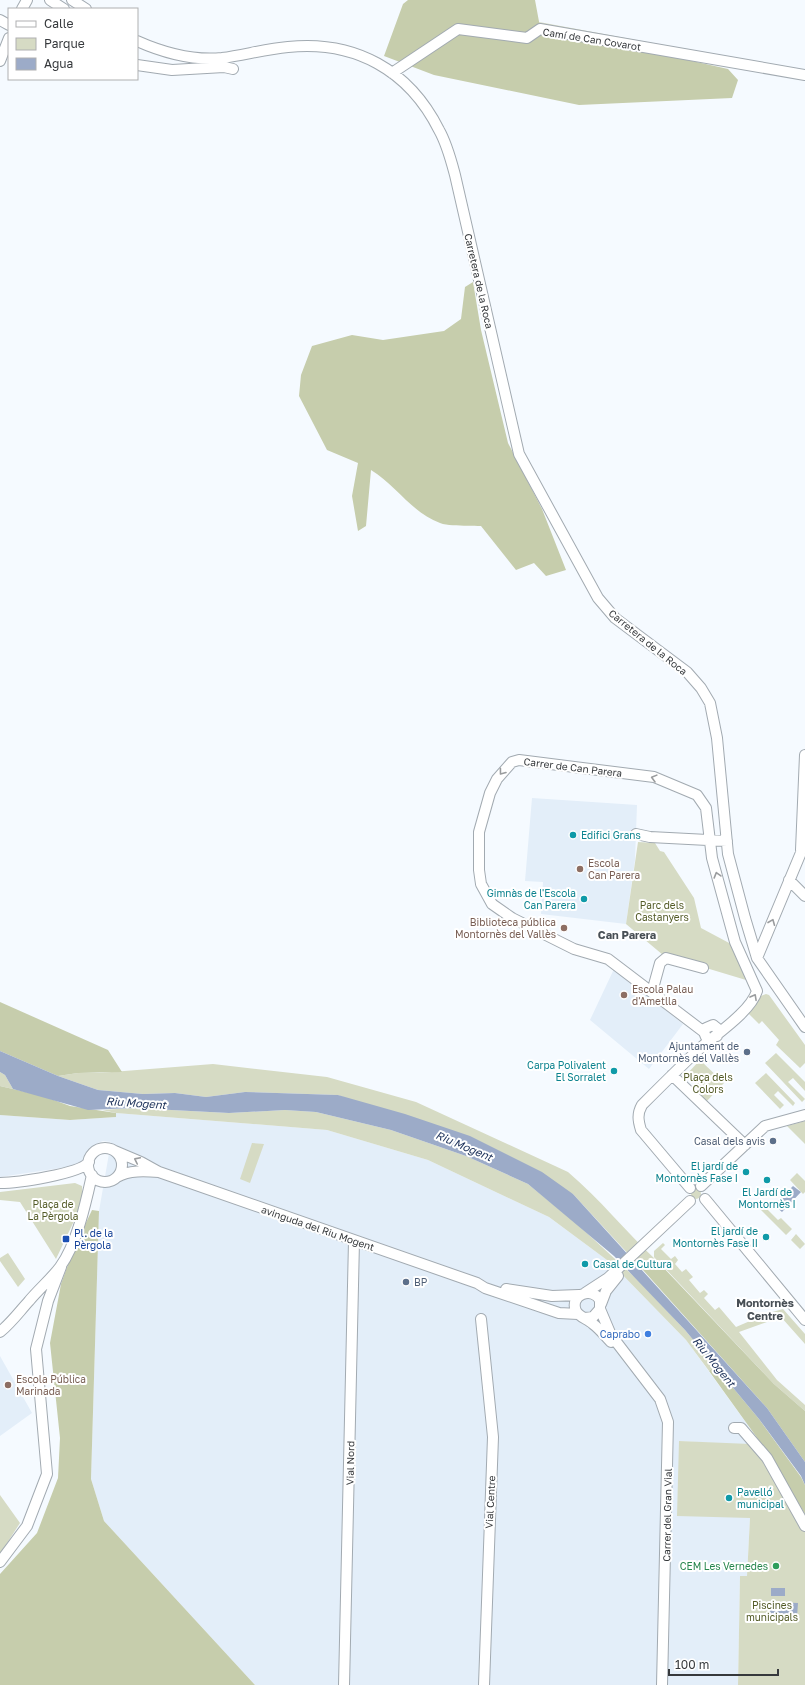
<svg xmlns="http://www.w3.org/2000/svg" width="805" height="1685" font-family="'Golos Text',sans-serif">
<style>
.built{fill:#e3eef9}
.green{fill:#d6dbc4}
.forest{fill:#c6cdac}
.water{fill:#9cabc8}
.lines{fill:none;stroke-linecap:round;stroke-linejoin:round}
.minor-casing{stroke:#a2aab1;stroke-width:12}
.minor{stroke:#fff;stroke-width:10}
.oneway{stroke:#9a9c9e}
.culture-dot{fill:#0f9aa8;stroke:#fff;stroke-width:1.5}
.education-dot{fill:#8d6e63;stroke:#fff;stroke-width:1.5}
.service-dot{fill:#5c6f8a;stroke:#fff;stroke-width:1.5}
.transit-dot{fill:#1a4fb4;stroke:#fff;stroke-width:1.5}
.shop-dot{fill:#3f7fe0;stroke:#fff;stroke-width:1.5}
.leisure-dot{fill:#2e9e5b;stroke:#fff;stroke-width:1.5}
.labels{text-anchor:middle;stroke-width:4;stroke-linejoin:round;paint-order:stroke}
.street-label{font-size:10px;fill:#36393c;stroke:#fff}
.culture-label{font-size:10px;fill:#0d838f;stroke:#fff;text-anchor:end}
.education-label{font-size:10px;fill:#785e54;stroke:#fff;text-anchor:start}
.park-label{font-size:10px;fill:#535b27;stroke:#fff}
.service-label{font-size:10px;fill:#4e5e75;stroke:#fff;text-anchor:end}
.transit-label{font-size:10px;fill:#164399;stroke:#fff;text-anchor:start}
.shop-label{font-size:10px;fill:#366cbe;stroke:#fff;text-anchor:end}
.leisure-label{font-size:10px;fill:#27864d;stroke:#fff;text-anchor:end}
.neighbourhood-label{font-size:11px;font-weight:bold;fill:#484f55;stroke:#fff}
.water-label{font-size:11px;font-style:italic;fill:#21355d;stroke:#fff}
</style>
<rect width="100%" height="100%" fill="#f5faff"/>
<path class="built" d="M 532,798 L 637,805 L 635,860 L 626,924 L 541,914 L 543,882 L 525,881 Z
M 614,969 L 683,1024 L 649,1069 L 590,1020 Z
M 116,1113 L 327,1130 L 428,1160 L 549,1217 L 611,1263 L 686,1340 L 763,1446 L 679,1441 L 750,1518 L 747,1576 L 740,1576 L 738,1685 L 255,1685 L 104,1521 L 91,1479 L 99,1211 L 111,1142 L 103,1141 L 98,1143 L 90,1151 L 81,1165 L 0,1177 L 0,1115 L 70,1120 L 116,1117 Z
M 0,1356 L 32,1413 L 0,1436 Z"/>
<path class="green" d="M 539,22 L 798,70 L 805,69 L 805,74 L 540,27 Z
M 638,842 L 655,843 L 660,851 L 664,852 L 694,898 L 701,928 L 731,944 L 746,980 L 663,955 L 626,924 Z
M 766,994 L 769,995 L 805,1045 L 805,1063 L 800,1068 L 776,1045 L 779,1040 L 762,1021 L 759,1024 L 747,1012 L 761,996 Z
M 776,1053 L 805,1082 L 805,1091 L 793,1078 L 788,1082 L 805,1099 L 802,1102 L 765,1063 Z
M 700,1060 L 724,1083 L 706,1102 L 694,1091 L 698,1086 L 686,1075 Z
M 213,1064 L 327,1077 L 416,1102 L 568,1172 C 600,1199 626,1232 656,1260 L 654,1257 L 654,1251 L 663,1243 L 665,1245 L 661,1249 L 671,1259 L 675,1256 L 678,1260 L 675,1264 L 682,1272 L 686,1269 L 693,1277 L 689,1280 L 700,1293 L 704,1290 L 708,1294 L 704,1298 L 715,1310 L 719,1307 L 736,1327 L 769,1313 L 783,1309 L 805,1334 L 805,1344 L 781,1317 L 739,1332 L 777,1380 L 805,1405 L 805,1411 L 774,1384 L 661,1264 L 643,1270 L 573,1194 L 338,1095 L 245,1092 L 206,1097 L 175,1093 L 143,1094 L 98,1090 L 58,1076 L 78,1073 L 99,1073 Z
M 0,1072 L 5,1075 L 13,1089 L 0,1086 Z
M 766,1073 L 795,1103 L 793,1106 L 778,1091 L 774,1095 L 784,1105 L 780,1109 L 755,1083 Z
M 133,1108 L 229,1113 L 285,1110 L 316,1112 L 391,1130 L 466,1156 L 528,1184 L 577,1224 L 640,1282 L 685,1330 L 715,1366 L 709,1371 L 686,1340 L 611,1263 L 549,1217 L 428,1160 L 327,1130 L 116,1113 L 102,1110 Z
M 805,1121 L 805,1144 L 787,1126 Z
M 252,1143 L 264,1144 L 250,1183 L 240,1179 Z
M 797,1173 L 805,1181 L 805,1192 L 803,1194 L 790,1180 Z
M 75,1183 L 82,1186 L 83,1202 L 56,1259 L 20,1202 L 0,1200 L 0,1192 Z
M691 1194a5 5 0 1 1 10 0a5 5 0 1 1-10 0Z
M 763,1205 L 778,1220 L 781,1218 L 792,1229 L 786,1235 L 760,1209 Z
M 796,1234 L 805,1244 L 800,1249 L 791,1240 Z
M 8,1253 L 25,1279 L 18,1287 L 0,1261 L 0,1258 Z
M 679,1441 L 750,1444 L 771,1459 L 805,1514 L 805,1685 L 738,1685 L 740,1576 L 747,1576 L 750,1518 L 677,1516 Z
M 0,1495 L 20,1523 L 0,1554 Z"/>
<path class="forest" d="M 408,0 L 535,0 L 540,27 L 728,69 L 738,80 L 732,98 L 579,105 L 434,75 L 384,56 L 403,4 Z
M 473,282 L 481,330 L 508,443 L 542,509 L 566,570 L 546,576 L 534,563 L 516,570 L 481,526 C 469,525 451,527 440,523 C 412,513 396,485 371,470 L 366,526 L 358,531 L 352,496 L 358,463 L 327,450 L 299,396 L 301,375 L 312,346 L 352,335 L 383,340 L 444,331 L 461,319 L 465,287 Z
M 0,1002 L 108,1050 L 122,1072 L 78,1073 L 58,1076 L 0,1051 Z
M 0,1086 L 43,1096 L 70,1106 L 116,1113 L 116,1117 L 70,1120 L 0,1115 Z
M 92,1210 L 99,1211 L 91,1479 L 104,1521 L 255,1685 L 0,1685 L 0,1574 L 37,1533 L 58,1478 L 60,1438 L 50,1343 L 61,1284 L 74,1248 Z
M 660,1264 L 774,1384 L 805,1411 L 805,1462 L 767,1408 L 643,1270 Z
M 715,1366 L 759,1419 L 801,1477 L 805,1485 L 805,1514 L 763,1446 L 709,1371 Z"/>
<path class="water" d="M 0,1051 L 58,1076 L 98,1090 L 143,1094 L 175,1093 L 206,1097 L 245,1092 L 338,1095 L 405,1114 L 470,1136 L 542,1172 L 573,1194 L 767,1408 L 805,1462 L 805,1485 L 801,1476 L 759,1419 L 685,1330 L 614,1256 L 528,1184 L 466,1156 L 391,1130 L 316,1112 L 285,1110 L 229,1113 L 133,1108 L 88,1110 L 13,1089 L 5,1075 L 0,1072 Z
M 793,1186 L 801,1192 L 782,1212 L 774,1205 Z
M 771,1588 L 785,1588 L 785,1596 L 771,1596 Z
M 770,1602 L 798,1603 L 797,1617 L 770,1616 Z"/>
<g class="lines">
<g class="minor-casing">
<path id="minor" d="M 50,0 L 64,9
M 72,0 L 86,9
M 22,9 L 27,0
M 0,20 L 9,25
M 137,41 C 164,53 192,61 222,58 C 244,55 266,49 288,47 C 355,40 409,70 439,130 C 447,144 451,160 455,175 L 519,454 L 598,598 L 615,618 L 687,672 L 701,688 L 710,703 L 717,738 L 728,854 L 745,918 L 757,958 L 805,1027
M 0,61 L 9,38
M 137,65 L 172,70 L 224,67 L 233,69
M 392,73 L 458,29 L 527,38 L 540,29 L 805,75
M 636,834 L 650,837 L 727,841
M 801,850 L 805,755
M 789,880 L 805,896
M 757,958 L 805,843
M 652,992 L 660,963 L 666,958 L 703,968
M 706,1037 L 704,1032 L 706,1028 L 713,1025 L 718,1029 L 717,1036
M 672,1075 L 745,1145
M88 1165a17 17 0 1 1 34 0a17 17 0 1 1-34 0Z
M 115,1151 L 141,1162 L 159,1172 L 477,1283 L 485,1288 L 559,1313 L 578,1314
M 117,1177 C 129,1170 145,1171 159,1172
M 0,1183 C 16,1183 80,1174 89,1162
M 701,1186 L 765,1126 L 805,1115
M 690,1188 L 641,1130 C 638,1120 637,1114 642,1105 C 660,1087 678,1069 697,1051 C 713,1036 750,1013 757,991 L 735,942 L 712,858 L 706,808 L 697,795 L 654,777 L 519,760 L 512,762 L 497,779 L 490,793 L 479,832 L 479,870 L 481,884 L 492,904 L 512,918 L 574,949 L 608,959 L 704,1032
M 705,1199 L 805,1320
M 506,1289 L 552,1296 L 579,1295
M 585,1293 L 608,1278 L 690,1201
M 601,1304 L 606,1291 L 618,1276
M 600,1309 L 611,1335 L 660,1399 L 668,1422 L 662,1685
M 585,1318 L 593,1317 L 600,1309 L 600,1300 C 592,1286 569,1295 576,1311 C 579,1317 588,1319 593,1324 C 600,1329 605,1336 611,1342
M 481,1319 L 493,1437 L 484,1685
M 0,1332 C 12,1322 19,1312 29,1301 C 39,1289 51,1279 60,1267 C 77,1244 86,1202 92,1175
M 734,1428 L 741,1428 L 767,1458 L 805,1526
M 0,1562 L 27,1526 L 47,1474 L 36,1349 L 48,1301 L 61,1267
M 344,1685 L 354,1241"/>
</g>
<use href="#minor" class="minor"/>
</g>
<defs><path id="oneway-chevron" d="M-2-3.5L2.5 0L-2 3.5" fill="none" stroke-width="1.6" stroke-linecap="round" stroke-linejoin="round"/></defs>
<g class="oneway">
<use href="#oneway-chevron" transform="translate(502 772) rotate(127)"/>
<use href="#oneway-chevron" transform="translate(654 778) rotate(-165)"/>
<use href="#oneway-chevron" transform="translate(717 875) rotate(-106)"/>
<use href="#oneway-chevron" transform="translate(772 922) rotate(-68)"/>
<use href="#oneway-chevron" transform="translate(754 997) rotate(-61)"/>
<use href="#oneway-chevron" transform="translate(137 1160) rotate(-154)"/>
</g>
<g class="culture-dot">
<circle cx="573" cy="835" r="4"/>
<circle cx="584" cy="899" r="4"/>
<circle cx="614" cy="1071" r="4"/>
<circle cx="746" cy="1172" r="4"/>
<circle cx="767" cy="1180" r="4"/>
<circle cx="766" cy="1237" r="4"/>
<circle cx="585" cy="1264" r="4"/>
<circle cx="729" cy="1498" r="4"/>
</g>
<g class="education-dot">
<circle cx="580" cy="869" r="4"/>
<circle cx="564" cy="928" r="4"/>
<circle cx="624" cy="995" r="4"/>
<circle cx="8" cy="1385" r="4"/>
</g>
<g class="service-dot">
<circle cx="747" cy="1052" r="4"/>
<circle cx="773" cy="1141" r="4"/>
<circle cx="406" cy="1282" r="4"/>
</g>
<rect class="transit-dot" x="62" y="1235" width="8" height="8" rx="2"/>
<circle class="shop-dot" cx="648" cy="1334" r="4"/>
<circle class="leisure-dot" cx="776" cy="1566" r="4"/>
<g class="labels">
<g class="street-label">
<text transform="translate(592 39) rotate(9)" y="4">Camí de Can Covarot</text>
<text transform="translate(479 281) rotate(77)" y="4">Carretera de la Roca</text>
<text transform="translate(648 642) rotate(39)" y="4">Carretera de la Roca</text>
<text transform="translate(573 767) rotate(7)" y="4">Carrer de Can Parera</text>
<text transform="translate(318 1228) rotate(19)" y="4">avinguda del Riu Mogent</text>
<text transform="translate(350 1463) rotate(-89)" y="4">Vial Nord</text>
<text transform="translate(490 1502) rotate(-87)" y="4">Vial Centre</text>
<text transform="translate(667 1515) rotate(-89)" y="4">Carrer del Gran Vial</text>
</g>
<g class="culture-label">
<text x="581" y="839" text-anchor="start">Edifici Grans</text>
<text x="576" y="897">Gimnàs de l'Escola<tspan x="576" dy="12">Can Parera</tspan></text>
<text x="606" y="1069">Carpa Polivalent<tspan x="606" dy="12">El Sorralet</tspan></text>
<text x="738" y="1170">El jardí de<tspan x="738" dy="12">Montornès Fase I</tspan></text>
<text x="767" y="1196" text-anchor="middle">El Jardí de<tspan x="767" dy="12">Montornès I</tspan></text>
<text x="758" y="1235">El jardí de<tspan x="758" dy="12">Montornès Fase II</tspan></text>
<text x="593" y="1268" text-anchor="start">Casal de Cultura</text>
<text x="737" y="1496" text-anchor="start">Pavelló<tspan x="737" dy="12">municipal</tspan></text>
</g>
<g class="education-label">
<text x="588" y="867">Escola<tspan x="588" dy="12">Can Parera</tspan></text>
<text x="556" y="926" text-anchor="end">Biblioteca pública<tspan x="556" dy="12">Montornès del Vallès</tspan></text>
<text x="632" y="993">Escola Palau<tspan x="632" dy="12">d'Ametlla</tspan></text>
<text x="16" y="1383">Escola Pública<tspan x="16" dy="12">Marinada</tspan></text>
</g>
<g class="park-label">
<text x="662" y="909">Parc dels<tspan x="662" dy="12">Castanyers</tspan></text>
<text x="708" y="1081">Plaça dels<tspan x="708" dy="12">Colors</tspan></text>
<text x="53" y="1208">Plaça de<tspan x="53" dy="12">La Pèrgola</tspan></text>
<text x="772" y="1609">Piscines<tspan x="772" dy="12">municipals</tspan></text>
</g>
<g class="service-label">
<text x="739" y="1050">Ajuntament de<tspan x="739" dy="12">Montornès del Vallès</tspan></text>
<text x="765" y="1145">Casal dels avis</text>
<text x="414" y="1286" text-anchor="start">BP</text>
</g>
<g class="transit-label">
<text x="74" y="1237">Pl. de la<tspan x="74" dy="12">Pèrgola</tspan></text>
</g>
<g class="shop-label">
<text x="640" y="1338">Caprabo</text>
</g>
<g class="leisure-label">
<text x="768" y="1570">CEM Les Vernedes</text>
</g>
<g class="neighbourhood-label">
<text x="627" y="939">Can Parera</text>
<text x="765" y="1307">Montornès<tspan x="765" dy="13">Centre</tspan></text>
</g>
<g class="water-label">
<text transform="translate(136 1103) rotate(4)" y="4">Riu Mogent</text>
<text transform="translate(464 1146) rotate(23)" y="4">Riu Mogent</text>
<text transform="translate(714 1362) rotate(51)" y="4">Riu Mogent</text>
</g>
</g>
<rect x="8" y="8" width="130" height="72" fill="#ffffff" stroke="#afb0b1"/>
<rect x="16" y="21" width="20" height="6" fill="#ffffff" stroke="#afb0b1"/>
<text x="44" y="28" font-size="12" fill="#36393c">Calle</text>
<rect x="16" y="38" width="20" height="12" fill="#d6dbc4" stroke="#afb0b1"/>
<text x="44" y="48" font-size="12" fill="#36393c">Parque</text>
<rect x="16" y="58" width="20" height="12" fill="#9cabc8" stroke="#afb0b1"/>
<text x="44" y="68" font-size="12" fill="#36393c">Agua</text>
<path d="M669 1669v6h109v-6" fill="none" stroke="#36393c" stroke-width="2"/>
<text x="675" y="1669" font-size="12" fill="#36393c" stroke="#ffffff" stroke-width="3" paint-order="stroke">100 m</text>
</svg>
